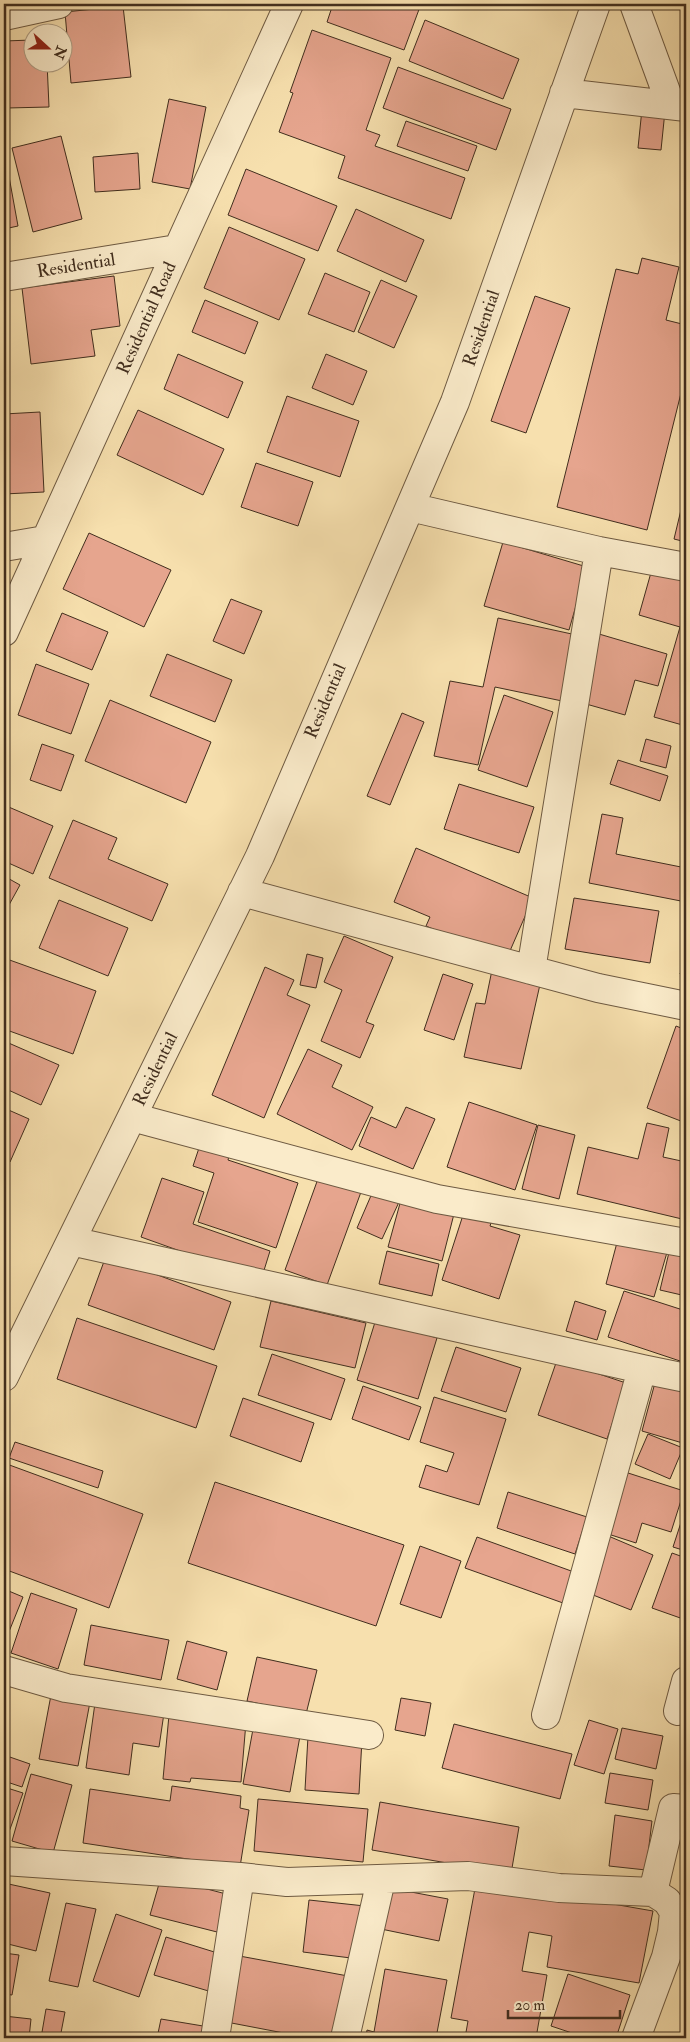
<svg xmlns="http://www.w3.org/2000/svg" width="690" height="2042" font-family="'IM FELL Double Pica',serif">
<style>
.building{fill:#e6a58e;stroke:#412e1e}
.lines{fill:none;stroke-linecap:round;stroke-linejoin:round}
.street-casing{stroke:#6e5a42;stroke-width:30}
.street{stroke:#faebca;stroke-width:28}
.labels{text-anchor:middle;stroke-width:4.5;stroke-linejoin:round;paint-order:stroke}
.street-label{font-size:18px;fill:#412e1e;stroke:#faebca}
</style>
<rect width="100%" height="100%" fill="#f7e0ae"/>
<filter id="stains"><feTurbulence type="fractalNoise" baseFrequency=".004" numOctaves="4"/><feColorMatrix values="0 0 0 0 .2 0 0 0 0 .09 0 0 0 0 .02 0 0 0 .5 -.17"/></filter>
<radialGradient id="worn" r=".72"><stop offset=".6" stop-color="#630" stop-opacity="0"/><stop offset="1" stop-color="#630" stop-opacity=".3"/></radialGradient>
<path class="building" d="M 333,4 L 421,4 L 404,50 L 327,22 Z
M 123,6 L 131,77 L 71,83 L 65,12 Z
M 425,20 L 519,59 L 503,99 L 409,61 Z
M 312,30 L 391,58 L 366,130 L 380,135 L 375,146 L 465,178 L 451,219 L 338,178 L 345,156 L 279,132 L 293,93 L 290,92 Z
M 32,40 L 32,62 L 47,62 L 49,107 L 7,108 L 4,41 Z
M 398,67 L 511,109 L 496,150 L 383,108 Z
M 169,99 L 206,107 L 190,189 L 152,182 Z
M 642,109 L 665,111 L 661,150 L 638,148 Z
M 406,121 L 477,146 L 468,171 L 397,146 Z
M 61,136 L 82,219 L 33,232 L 12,148 Z
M 138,153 L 140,189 L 95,192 L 93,157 Z
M 4,160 L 6,160 L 18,226 L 4,229 Z
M 246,169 L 337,206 L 318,251 L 228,215 Z
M 356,209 L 424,240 L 406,282 L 337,251 Z
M 229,227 L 305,259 L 279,320 L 204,288 Z
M 642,258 L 679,267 L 666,320 L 686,325 L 686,373 L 647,530 L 557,507 L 616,269 L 638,274 Z
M 325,273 L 370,292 L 354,332 L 308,314 Z
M 114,276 L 120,326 L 91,330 L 95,356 L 31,364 L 22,288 Z
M 381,280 L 417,296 L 394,348 L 358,332 Z
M 535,296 L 570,308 L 526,433 L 491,421 Z
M 205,300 L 258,322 L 245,354 L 192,332 Z
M 178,354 L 243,382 L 228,418 L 164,389 Z
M 326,354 L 367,371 L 353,405 L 312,388 Z
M 287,396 L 359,421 L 340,477 L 267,452 Z
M 138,410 L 224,449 L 203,495 L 117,455 Z
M 40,412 L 44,492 L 4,494 L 4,414 Z
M 256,463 L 313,482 L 298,526 L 241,507 Z
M 686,489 L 686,542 L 674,539 Z
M 89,533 L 171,570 L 144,627 L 63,589 Z
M 503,542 L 587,567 L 569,630 L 484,606 Z
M 652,569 L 686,579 L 686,726 L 654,717 L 680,627 L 639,615 Z
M 231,599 L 262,611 L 244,654 L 213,641 Z
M 62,613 L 108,632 L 92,670 L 46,651 Z
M 498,618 L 581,636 L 567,702 L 495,687 L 478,765 L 434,756 L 450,681 L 483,687 Z
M 599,634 L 667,654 L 658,686 L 635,680 L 625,715 L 579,702 Z
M 167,654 L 232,680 L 215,722 L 150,696 Z
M 36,664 L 89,684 L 71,734 L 18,715 Z
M 504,695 L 553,712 L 527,787 L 478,770 Z
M 110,700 L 211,742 L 186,803 L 85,761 Z
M 402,713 L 424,722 L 390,805 L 367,796 Z
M 646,739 L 671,746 L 666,768 L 640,761 Z
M 42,744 L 74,755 L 61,791 L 30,780 Z
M 618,760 L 668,776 L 660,801 L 610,784 Z
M 459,784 L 534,807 L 519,853 L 444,829 Z
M 4,805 L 53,826 L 33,874 L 4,861 Z
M 602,814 L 623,818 L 616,854 L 686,868 L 686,902 L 589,883 Z
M 73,820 L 117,838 L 108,859 L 168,884 L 152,921 L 49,878 Z
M 686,831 L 686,862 L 681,860 Z
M 416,848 L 533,898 L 506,960 L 426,926 L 430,917 L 394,902 Z
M 4,876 L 20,885 L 4,914 Z
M 574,898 L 659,911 L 650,963 L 565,949 Z
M 59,900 L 128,928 L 108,976 L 39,948 Z
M 344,936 L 393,957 L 366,1022 L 374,1025 L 360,1058 L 321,1041 L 342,990 L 324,982 Z
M 307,954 L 323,958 L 316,988 L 300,985 Z
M 686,957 L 686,977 L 680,974 Z
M 4,958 L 96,991 L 73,1054 L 4,1029 Z
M 265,967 L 294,980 L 287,995 L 310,1005 L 264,1118 L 212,1095 Z
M 492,970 L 541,980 L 521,1069 L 464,1057 L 476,1003 L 485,1004 Z
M 443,974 L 473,984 L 454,1040 L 424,1030 Z
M 676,1026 L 686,1030 L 686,1123 L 647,1108 Z
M 4,1041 L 59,1065 L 41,1105 L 4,1088 Z
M 308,1049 L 342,1065 L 332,1087 L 373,1107 L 352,1150 L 277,1114 Z
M 469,1102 L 537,1125 L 515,1190 L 447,1167 Z
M 406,1107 L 435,1119 L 413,1169 L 359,1146 L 371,1117 L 396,1128 Z
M 4,1108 L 29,1119 L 10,1162 L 4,1159 Z
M 647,1123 L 669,1128 L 663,1157 L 686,1162 L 686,1203 L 682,1219 L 577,1194 L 588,1147 L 638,1159 Z
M 538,1125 L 575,1135 L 559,1199 L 522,1189 Z
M 201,1142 L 230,1152 L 228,1160 L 298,1183 L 276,1248 L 198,1222 L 214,1173 L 193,1166 Z
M 319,1176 L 361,1192 L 327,1285 L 285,1270 Z
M 162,1178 L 204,1192 L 193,1224 L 270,1251 L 261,1280 L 141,1237 Z
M 373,1191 L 399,1202 L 382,1239 L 357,1228 Z
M 402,1196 L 455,1210 L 442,1261 L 388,1247 Z
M 464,1212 L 492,1220 L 490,1226 L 520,1235 L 499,1299 L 442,1280 Z
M 619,1235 L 668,1249 L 654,1297 L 606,1284 Z
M 671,1244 L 686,1248 L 686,1296 L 660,1290 Z
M 387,1251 L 439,1264 L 432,1296 L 379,1284 Z
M 106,1256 L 231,1302 L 214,1350 L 88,1305 Z
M 624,1291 L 686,1311 L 686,1363 L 608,1337 Z
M 271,1301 L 366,1323 L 355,1368 L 260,1347 Z
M 575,1301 L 606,1311 L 597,1340 L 566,1331 Z
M 77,1318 L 217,1366 L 196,1428 L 57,1379 Z
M 376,1319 L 437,1338 L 418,1399 L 357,1380 Z
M 456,1347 L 521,1368 L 506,1412 L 441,1391 Z
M 272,1354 L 345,1379 L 331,1420 L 258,1395 Z
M 557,1360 L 626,1383 L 607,1439 L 538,1415 Z
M 656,1379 L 686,1388 L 686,1444 L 642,1431 Z
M 363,1386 L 421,1407 L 409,1440 L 352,1419 Z
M 434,1397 L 506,1419 L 479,1505 L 419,1487 L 426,1465 L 447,1472 L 454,1453 L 420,1442 Z
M 243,1398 L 314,1423 L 301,1462 L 230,1436 Z
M 648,1434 L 683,1448 L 670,1479 L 635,1464 Z
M 15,1442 L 103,1471 L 98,1488 L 9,1458 Z
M 4,1463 L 143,1514 L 109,1608 L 4,1569 Z
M 625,1472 L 684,1491 L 671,1532 L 642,1523 L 636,1543 L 605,1533 Z
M 215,1482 L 404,1545 L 376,1626 L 188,1563 Z
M 508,1492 L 587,1517 L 575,1554 L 497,1528 Z
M 686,1507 L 686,1551 L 673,1547 Z
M 606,1535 L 653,1555 L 631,1610 L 583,1591 Z
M 477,1537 L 574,1572 L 563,1603 L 465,1568 Z
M 420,1546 L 461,1561 L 441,1618 L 400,1604 Z
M 672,1553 L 686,1558 L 686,1620 L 652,1608 Z
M 4,1589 L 23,1597 L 4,1644 Z
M 31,1593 L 77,1609 L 58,1669 L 11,1653 Z
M 91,1625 L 169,1640 L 161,1680 L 84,1665 Z
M 187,1641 L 227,1652 L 217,1690 L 177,1679 Z
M 257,1657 L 317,1670 L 306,1714 L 247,1701 Z
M 51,1695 L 90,1702 L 78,1766 L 39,1759 Z
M 401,1698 L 431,1703 L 425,1736 L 395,1730 Z
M 95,1703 L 164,1713 L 159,1747 L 133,1743 L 129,1775 L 86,1768 Z
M 169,1715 L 246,1722 L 241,1782 L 191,1778 L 190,1782 L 163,1779 Z
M 589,1720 L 618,1729 L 604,1774 L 574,1765 Z
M 454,1724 L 572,1754 L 560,1799 L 442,1768 Z
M 622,1728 L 663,1736 L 656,1769 L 615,1759 Z
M 253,1729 L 300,1736 L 290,1792 L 243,1784 Z
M 308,1736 L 362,1739 L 359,1794 L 305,1790 Z
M 4,1755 L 30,1764 L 22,1787 L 4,1781 Z
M 610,1773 L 653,1780 L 648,1810 L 605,1803 Z
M 31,1774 L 72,1785 L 53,1853 L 12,1841 Z
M 172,1786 L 241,1796 L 240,1808 L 249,1810 L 240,1867 L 83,1843 L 90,1789 L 170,1801 Z
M 4,1787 L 23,1793 L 5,1843 L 4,1843 Z
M 258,1799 L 368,1809 L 363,1862 L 254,1851 Z
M 380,1802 L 519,1827 L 511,1874 L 372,1850 Z
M 615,1815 L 652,1821 L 646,1870 L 609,1866 Z
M 161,1877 L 230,1895 L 221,1933 L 150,1915 Z
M 4,1883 L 50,1893 L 36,1951 L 4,1943 Z
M 476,1883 L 573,1897 L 653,1911 L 639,1983 L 547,1967 L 552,1936 L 529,1932 L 522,1971 L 547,1975 L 536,2038 L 465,2038 L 468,2021 L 451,2018 Z
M 390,1888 L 448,1899 L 439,1941 L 381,1929 Z
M 309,1900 L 365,1906 L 359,1959 L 303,1952 Z
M 66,1903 L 96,1909 L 78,1987 L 49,1981 Z
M 116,1914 L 162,1930 L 139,1997 L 93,1981 Z
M 166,1937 L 224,1955 L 212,1992 L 154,1975 Z
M 4,1953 L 19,1955 L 12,1995 L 4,1994 Z
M 234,1955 L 348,1976 L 336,2038 L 288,2038 L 289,2034 L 221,2021 Z
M 385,1969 L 447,1980 L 436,2038 L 366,2038 L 367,2030 L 374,2032 Z
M 568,1974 L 630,1995 L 616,2038 L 587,2038 L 551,2026 Z
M 46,2009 L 65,2012 L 60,2038 L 41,2038 Z
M 4,2016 L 31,2019 L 29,2038 L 4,2038 Z
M 161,2019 L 209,2027 L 207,2038 L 157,2038 Z"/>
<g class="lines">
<g class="street-casing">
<path id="street" d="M 634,4 L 671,105
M 4,16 L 59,4
M 564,93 L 686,107
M 4,277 L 177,249
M 410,507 L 599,551 L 686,567
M 4,547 L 45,540
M 4,632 L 289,4
M 242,892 L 598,988 L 686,1006
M 531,970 L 599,551
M 132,1117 L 437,1199 L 686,1243
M 71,1241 L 642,1369 L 546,1715
M 642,1369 L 686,1378
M 4,1377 L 260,856 L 455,402 L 596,4
M 4,1670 L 66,1688 L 369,1735
M 678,1711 L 686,1681
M 4,1861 L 240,1877 L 287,1882 L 468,1876 L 559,1888 L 653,1892 L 667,1901 L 674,1912 L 672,1932 L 666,1957 L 636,2038
M 653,1892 L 673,1808 L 686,1809
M 215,2038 L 240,1877
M 345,2038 L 381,1880"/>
</g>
<use href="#street" class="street"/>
</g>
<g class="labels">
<g class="street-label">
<text transform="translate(76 265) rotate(-9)" y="6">Residential</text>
<text transform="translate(146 318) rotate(-66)" y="6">Residential Road</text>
<text transform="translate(481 328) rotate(-71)" y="6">Residential</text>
<text transform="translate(325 701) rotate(-67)" y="6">Residential</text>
<text transform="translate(155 1069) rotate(-64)" y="6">Residential</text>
</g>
</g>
<rect width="690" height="2042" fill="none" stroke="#f7e0ae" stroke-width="20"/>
<rect x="5" y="5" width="680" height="2032" fill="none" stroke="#412e1e" stroke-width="2.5"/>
<rect x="10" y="10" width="670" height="2022" fill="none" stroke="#412e1e"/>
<g transform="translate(48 48) rotate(111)"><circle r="24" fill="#faebca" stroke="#b09f85"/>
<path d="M0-4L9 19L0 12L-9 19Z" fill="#8f2418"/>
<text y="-8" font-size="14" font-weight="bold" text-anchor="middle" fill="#412e1e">N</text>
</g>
<path d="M508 2010v8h112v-8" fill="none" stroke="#412e1e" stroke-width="2.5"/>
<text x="515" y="2010" font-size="15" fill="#412e1e" stroke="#faebca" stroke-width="4" paint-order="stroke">20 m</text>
<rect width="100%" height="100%" filter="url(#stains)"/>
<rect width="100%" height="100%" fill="url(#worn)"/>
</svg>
